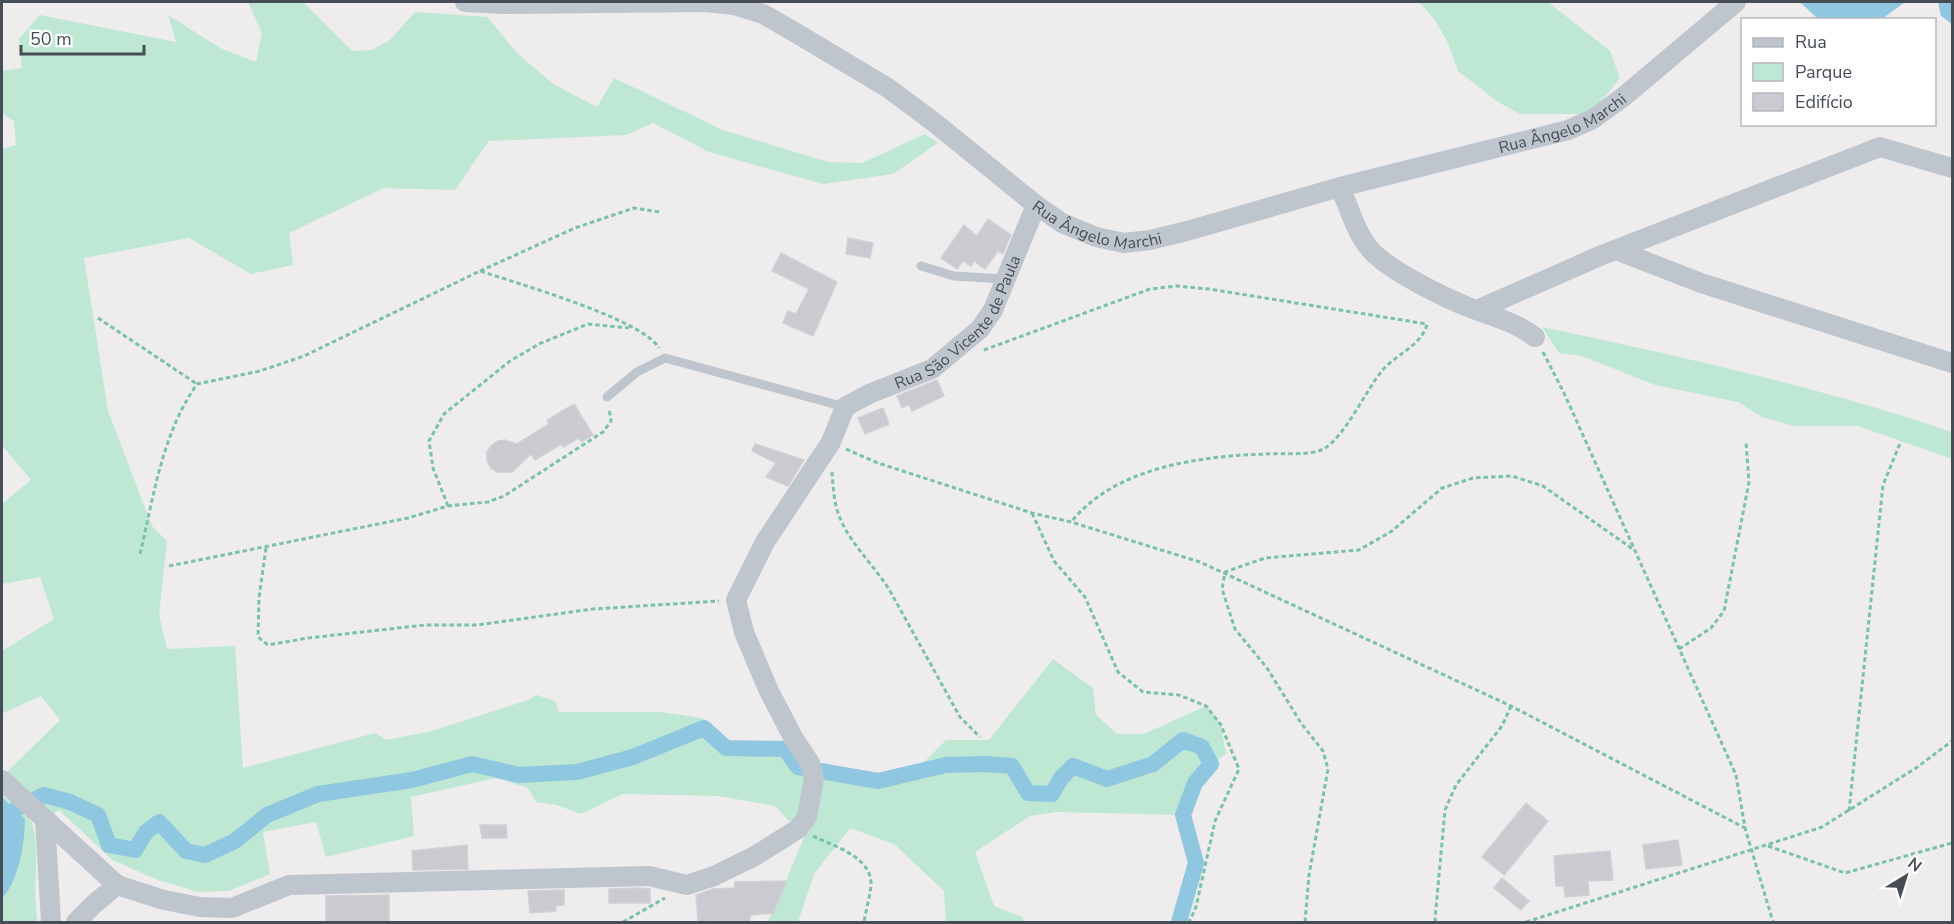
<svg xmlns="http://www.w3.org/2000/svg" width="1954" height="924" font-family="'Nunito Sans',sans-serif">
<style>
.green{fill:#bee8d3}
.water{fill:#8fc7e1}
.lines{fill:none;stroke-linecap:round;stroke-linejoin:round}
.canal{stroke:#8fc7e1;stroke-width:16}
.building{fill:#cacad0;stroke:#d0d1d7;stroke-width:1.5}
.path{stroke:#7ac2a7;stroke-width:3;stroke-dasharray:4.5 3;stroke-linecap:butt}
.service{stroke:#bec5cd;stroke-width:9}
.minor{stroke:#bec5cd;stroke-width:20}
.labels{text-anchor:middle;stroke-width:5;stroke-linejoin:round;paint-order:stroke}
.street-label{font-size:16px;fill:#464d57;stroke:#fff}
</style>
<rect width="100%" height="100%" fill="#eeecec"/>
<path class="green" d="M 248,2 L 303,2 L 352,51 L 372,50 L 390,40 L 415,12 L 487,17 L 517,53 L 553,84 L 597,107 L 614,78 L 723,130 L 828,162 L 862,163 L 925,134 L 938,143 L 893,174 L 823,184 L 709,152 L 653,123 L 626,135 L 489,141 L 455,190 L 384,188 L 289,233 L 293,265 L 251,274 L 189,238 L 84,258 L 108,411 L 152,526 L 167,541 L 159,615 L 167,649 L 235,646 L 243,768 L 375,733 L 386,740 L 432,731 L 528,700 L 537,695 L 555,701 L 559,712 L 661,712 L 702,718 L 730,743 L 797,742 L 807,769 L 795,827 L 775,806 L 718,796 L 623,794 L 581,814 L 557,805 L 536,802 L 528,788 L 496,778 L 411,797 L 414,836 L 326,857 L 316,822 L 263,832 L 270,874 L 229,891 L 198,892 L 158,880 L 112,860 L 59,810 L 50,816 L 6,773 L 60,720 L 41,696 L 3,713 L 2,711 L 2,651 L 54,619 L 40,577 L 2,584 L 2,504 L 31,480 L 2,445 L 2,149 L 16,145 L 14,121 L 2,113 L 2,71 L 22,68 L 19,39 L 40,15 L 176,42 L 168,15 L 222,49 L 256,62 L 262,33 Z
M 1419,2 L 1548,2 L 1610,51 L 1620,78 L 1604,98 L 1585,114 L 1520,114 L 1498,102 L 1458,71 L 1448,43 L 1435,20 Z
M 1542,327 C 1680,356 1819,387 1952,432 L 1952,459 L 1858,426 L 1794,426 L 1762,417 L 1738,402 L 1655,385 L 1582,356 L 1559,353 Z
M 1053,659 L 1093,688 L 1096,715 L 1117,734 L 1144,734 L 1206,706 L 1221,725 L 1226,754 C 1199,773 1195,785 1183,815 L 1057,812 L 1030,816 L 975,852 L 994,906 L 1022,917 L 1025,922 L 946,922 L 944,891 L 894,844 L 850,828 L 814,874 L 798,922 L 768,922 L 811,822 L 825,772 L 878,781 L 914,772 L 946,740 L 989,740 Z
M 2,794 C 10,802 23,810 30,819 C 42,837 31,896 38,922 L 2,922 L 2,897 L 4,896 C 19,879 25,842 25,819 L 2,797 Z"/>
<path class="water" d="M 1800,2 L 1905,2 L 1882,19 L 1818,19 Z
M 1938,2 L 1952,2 L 1952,24 L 1941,16 Z
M 2,797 L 25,819 C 25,842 19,879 4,896 L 2,897 Z"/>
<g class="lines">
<path class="canal" d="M 16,809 L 44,795 L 70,802 L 98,815 L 109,845 L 135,850 L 146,832 L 159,822 L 186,851 L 205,855 L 235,841 L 267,815 L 318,794 L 412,780 L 472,764 L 519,775 L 577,772 L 633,757 L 704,728 L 726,748 L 785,749 L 798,767 L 878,781 L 946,765 L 985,764 L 1012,766 L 1028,793 L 1052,794 L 1061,778 L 1073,766 L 1107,779 L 1153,764 L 1183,740 L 1202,747 L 1211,764 L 1195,783 L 1183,815 L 1196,863 L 1179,922"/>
</g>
<path class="building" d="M 988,219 L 1011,235 L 1003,254 L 998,251 L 985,269 L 974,261 L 971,266 L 963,261 L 957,269 L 941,258 L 964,225 L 977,236 Z
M 848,238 L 873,243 L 870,258 L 846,254 Z
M 781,253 L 837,282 L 813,336 L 783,323 L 788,311 L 796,314 L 809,289 L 772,271 Z
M 937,380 L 944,396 L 912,411 L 909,404 L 902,408 L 897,396 Z
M 574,404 L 593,435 L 581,442 L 579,438 L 563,447 L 561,444 L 535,460 L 531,454 L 512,472 L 497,472 L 491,468 L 487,461 L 487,452 L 491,446 L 498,441 L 505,440 L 517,444 L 549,424 L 547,420 Z
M 883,408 L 889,424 L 865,434 L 858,418 Z
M 755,444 L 804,460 L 788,486 L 766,477 L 776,463 L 752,451 Z
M 1526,803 L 1548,821 L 1504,875 L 1482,857 Z
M 480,825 L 506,825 L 507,838 L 482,838 Z
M 1678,840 L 1682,865 L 1646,869 L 1643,845 Z
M 467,845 L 468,869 L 413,870 L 412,851 Z
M 1610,851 L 1613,880 L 1588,881 L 1589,895 L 1565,897 L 1564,886 L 1556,886 L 1554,856 Z
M 1502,878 L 1529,901 L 1521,910 L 1494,888 Z
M 787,881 L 773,913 L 751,915 L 749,922 L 735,920 L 698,922 L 696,895 L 713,889 L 734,888 L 735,882 Z
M 640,888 L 650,889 L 650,903 L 609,903 L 609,889 Z
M 564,890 L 564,905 L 556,906 L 556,911 L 530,913 L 528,891 Z
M 389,895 L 389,922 L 326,922 L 326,896 Z"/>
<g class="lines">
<path class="path" d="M 480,271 L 575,228 L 634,208 L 660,212
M 98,318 L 197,384
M 984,350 L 1150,289 L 1176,286 L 1209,289 L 1427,324 C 1422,346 1395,354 1381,372 C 1365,392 1345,436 1325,448 C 1314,456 1281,453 1267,454 C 1200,456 1116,467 1072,521
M 1543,352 L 1564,393 L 1736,775 L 1745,828 L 1773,922
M 846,449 L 878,463 L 1032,513 L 1071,522 L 1200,562 L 1511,706 L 1745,828
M 832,472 C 833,486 834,505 840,518 C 851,545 875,566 890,591 L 960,717 L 980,737
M 448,506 L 433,468 L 429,441 L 444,414 L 510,361 L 539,344 L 588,324 L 629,328
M 1032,513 L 1054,561 L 1085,597 L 1118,672 L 1143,692 L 1179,695 L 1206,706 L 1221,725 L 1239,769 L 1215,821 L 1196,907 L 1189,922
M 266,548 L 259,598 L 258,637 L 268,645 L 308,638 L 425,625 L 477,625 L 593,609 L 719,601
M 140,554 C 154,495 162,434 197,384 L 260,371 L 304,356 L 480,271 C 516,283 642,319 659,348
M 169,566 L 408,518 L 448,506 L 488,502 L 504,496 L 603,432 L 611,421 L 609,408
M 1679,649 L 1711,628 L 1724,611 L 1749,482 L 1746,442
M 1849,811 L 1883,485 L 1901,441
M 813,836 C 834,846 872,857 871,885 C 870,897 866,910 864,922
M 1768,846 L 1845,873 L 1952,843
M 623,922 L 665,898
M 1305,922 L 1309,875 L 1328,769 L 1323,751 L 1301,723 L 1267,668 L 1235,629 L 1222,589 L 1225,572 L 1265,558 L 1359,550 L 1392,531 L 1442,488 L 1473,478 L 1512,476 L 1543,486 L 1634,550
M 1436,922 L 1435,919 L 1445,810 L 1456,785 L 1502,726 L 1511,706
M 1526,922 L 1822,827 L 1916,768 L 1952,741"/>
<path class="service" d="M 921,266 L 954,276 L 1004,279
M 607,397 L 637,372 L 665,358 L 845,407"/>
<g class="minor">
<path id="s1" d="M 465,2 L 503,4 L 706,2 L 734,5 L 763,14 L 796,33 L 888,88 L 935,123 L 1036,205 L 1062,223 L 1096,237 L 1124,243 L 1150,240 L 1187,231 L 1340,187 L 1568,130 L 1593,119 L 1622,98 L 1736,2"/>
<path d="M 1340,187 C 1349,207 1356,233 1370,249 C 1387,270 1447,299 1473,309 C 1495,317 1517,323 1535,337"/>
<path d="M 1616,250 L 1701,283 L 1952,363"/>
<path d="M 1477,310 L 1602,255 L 1880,147 L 1952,168"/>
<path id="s2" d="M 2,780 L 117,885 L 164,900 L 200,907 L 232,908 L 289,885 L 649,876 L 687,885 L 714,876 L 753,857 L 798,829 L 807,817 L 814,778 L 810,763 L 794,739 L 768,689 L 744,632 L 736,600 L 765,542 L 831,442 L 845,407 L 869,394 L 932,369 L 980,329 L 993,310 L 1036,205"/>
<path d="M 45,819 L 51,922"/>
<path d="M 76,922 L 94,904 L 117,885"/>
</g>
</g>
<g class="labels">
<g class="street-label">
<text dy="6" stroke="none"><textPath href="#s1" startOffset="1186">Rua Ângelo Marchi</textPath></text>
<text dy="6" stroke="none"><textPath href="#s1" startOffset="700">Rua Ângelo Marchi</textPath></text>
<text dy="6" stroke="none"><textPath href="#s2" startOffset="1479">Rua São Vicente de Paula</textPath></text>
</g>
</g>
<rect width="1954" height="924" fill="none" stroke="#464d57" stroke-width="6"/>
<rect x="1741" y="18" width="195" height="108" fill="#ffffff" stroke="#b5b8bc" stroke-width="1.5"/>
<rect x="1753" y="38" width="30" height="9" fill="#bec5cd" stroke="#b5b8bc" stroke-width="1.5"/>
<text x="1795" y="48" font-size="18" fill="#464d57">Rua</text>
<rect x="1753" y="63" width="30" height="18" fill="#bee8d3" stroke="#b5b8bc" stroke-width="1.5"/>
<text x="1795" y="78" font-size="18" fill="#464d57">Parque</text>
<rect x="1753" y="93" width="30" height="18" fill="#cacad0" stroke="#b5b8bc" stroke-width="1.5"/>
<text x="1795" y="108" font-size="18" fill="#464d57">Edifício</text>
<g transform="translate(1906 876) rotate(38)" stroke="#ffffff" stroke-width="4.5" paint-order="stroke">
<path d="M0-4.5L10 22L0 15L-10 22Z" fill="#464d57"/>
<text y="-9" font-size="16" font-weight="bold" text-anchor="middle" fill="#464d57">N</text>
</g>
<path d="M21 45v9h123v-9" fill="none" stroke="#464d57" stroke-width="3"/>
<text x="30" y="45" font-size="18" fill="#464d57" stroke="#ffffff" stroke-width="4.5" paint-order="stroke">50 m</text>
</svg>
